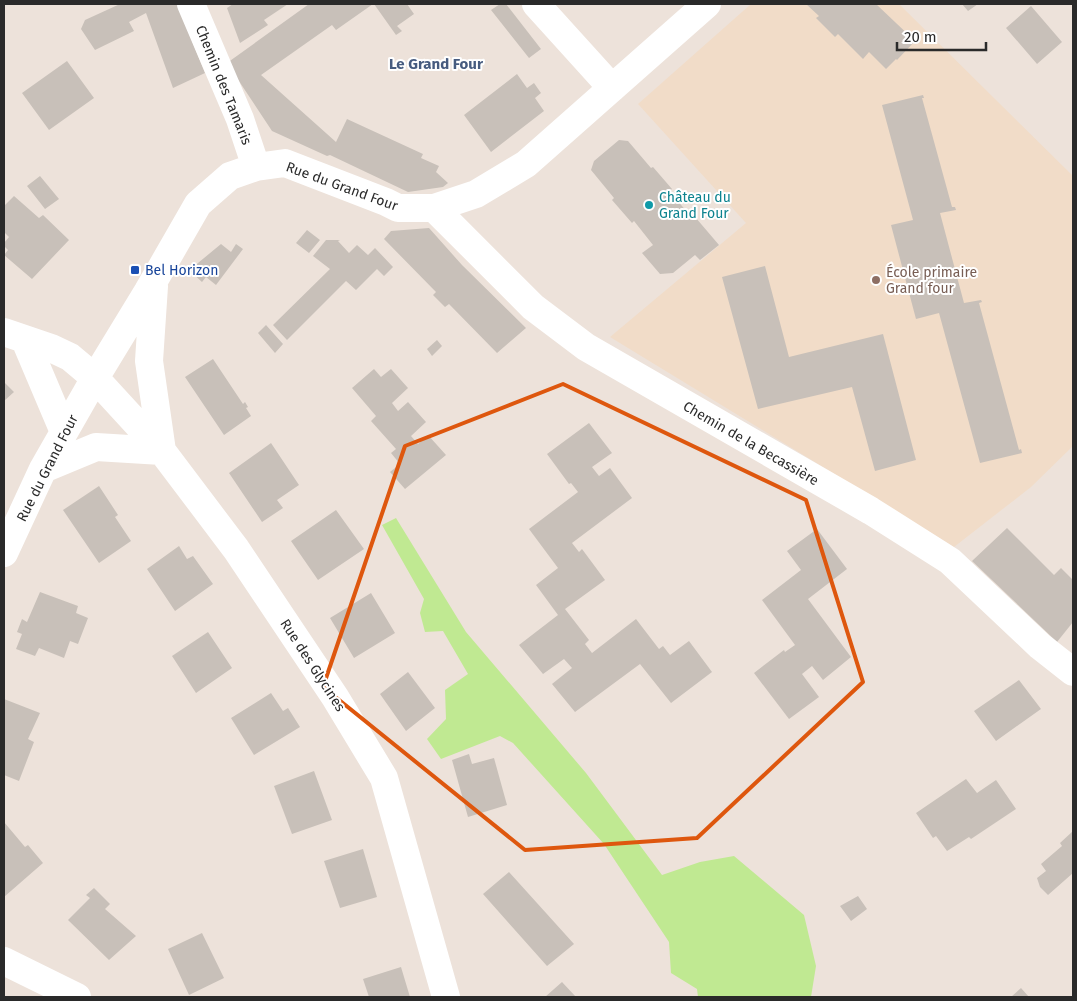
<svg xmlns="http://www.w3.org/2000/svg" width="1077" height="1001" font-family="'Fira Sans',sans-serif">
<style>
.education{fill:#f1dcc8}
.green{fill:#c0e992}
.building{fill:#c8c0b9}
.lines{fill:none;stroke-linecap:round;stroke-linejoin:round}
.minor{stroke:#fff;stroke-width:28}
.marked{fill:none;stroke:#de570e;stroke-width:4;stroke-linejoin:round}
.culture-dot{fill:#0f9aa8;stroke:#fff;stroke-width:2}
.transit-dot{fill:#1a4fb4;stroke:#fff;stroke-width:2}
.education-dot{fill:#8d6e63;stroke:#fff;stroke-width:2}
.labels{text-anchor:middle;stroke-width:4;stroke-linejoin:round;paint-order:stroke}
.street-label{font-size:14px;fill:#2a2a2a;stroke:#fff}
.culture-label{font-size:14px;fill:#0d838f;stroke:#fff;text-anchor:start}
.transit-label{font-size:14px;fill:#164399;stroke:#fff;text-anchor:start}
.education-label{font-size:14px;fill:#785e54;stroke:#fff;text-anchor:start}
.neighbourhood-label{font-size:15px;font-weight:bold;fill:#465b7f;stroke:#fff}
</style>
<rect width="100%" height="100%" fill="#ede2da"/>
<path class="education" d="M 751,4 L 899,4 L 1073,176 L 1073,446 L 1031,487 L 954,547 L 610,337 L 746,223 L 638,104 Z"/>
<path class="green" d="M 396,518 L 466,632 L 586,773 L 662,875 L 700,862 L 734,856 L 804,915 L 816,966 L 811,997 L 698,997 L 697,989 L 671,973 L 669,942 L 604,844 L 513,743 L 500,736 L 441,759 L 427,739 L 446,719 L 445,690 L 468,674 L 443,631 L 425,632 L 420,613 L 424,599 L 382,525 Z"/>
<path class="building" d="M 120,4 L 177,4 L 205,73 L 173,88 L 146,13 L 129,22 L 134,31 L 95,50 L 81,29 L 85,20 Z
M 233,4 L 288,4 L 264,20 L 268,25 L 240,43 L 227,8 Z
M 309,4 L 373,4 L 336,30 L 332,25 L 261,75 L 336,142 L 347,119 L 423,154 L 421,158 L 439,166 L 436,172 L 448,183 L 443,187 L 408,192 L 330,155 L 327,156 L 272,131 L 227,63 Z
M 374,4 L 407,4 L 414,14 L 397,26 L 402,31 L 396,35 Z
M 500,4 L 506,4 L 541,49 L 529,58 L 491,10 Z
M 806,4 L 876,4 L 915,41 L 897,60 L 896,59 L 886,69 L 869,52 L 863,59 L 838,34 L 835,37 L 816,18 L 819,16 Z
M 962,4 L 978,4 L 968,11 Z
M 1031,6 L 1062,42 L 1037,64 L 1006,28 Z
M 67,61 L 94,98 L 49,130 L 22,93 Z
M 517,74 L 527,88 L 534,83 L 541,93 L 535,98 L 544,111 L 491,152 L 464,115 Z
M 923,95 L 924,98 L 922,98 L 952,207 L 955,207 L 956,210 L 940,213 L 964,303 L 981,300 L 982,302 L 979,303 L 1019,450 L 1021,449 L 1022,453 L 980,463 L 939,313 L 916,319 L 891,225 L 913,220 L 882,105 Z
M 619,140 L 628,141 L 651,168 L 653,167 L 672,189 L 669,191 L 688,213 L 690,211 L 719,245 L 700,260 L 695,255 L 673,273 L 660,274 L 642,253 L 653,245 L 634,221 L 632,223 L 612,200 L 614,198 L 591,170 L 594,161 Z
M 40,176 L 59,199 L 45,209 L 27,186 Z
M 14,196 L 39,218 L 43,215 L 69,240 L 32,279 L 4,255 L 8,250 L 4,246 L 4,243 L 9,237 L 4,232 L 4,206 Z
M 429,228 L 462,265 L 526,328 L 497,353 L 449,304 L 445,307 L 433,295 L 436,292 L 384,239 L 391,231 Z
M 307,230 L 320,240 L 309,253 L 296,243 Z
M 326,240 L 340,240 L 338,241 L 349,253 L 357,245 L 368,255 L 375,248 L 393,267 L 384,276 L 377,269 L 356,290 L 346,281 L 287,340 L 273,325 L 330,269 L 313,256 Z
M 221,244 L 231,252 L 236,244 L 243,249 L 216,285 L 206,277 L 202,282 L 190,271 L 198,263 Z
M 765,266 L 789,357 L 883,334 L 916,460 L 875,471 L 852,387 L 758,409 L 722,277 Z
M 266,325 L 283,344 L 275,353 L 258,333 Z
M 437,340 L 442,346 L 432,356 L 427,349 Z
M 213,359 L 243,404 L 245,402 L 248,407 L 246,408 L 251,416 L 224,435 L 185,377 Z
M 374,369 L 381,377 L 391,369 L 408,388 L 392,403 L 398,411 L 408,402 L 426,422 L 411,436 L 418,444 L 428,435 L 446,455 L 405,489 L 390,472 L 400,464 L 391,453 L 396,449 L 371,421 L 376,416 L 352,388 Z
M 4,382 L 14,392 L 4,401 Z
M 589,423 L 612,453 L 592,467 L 599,476 L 610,468 L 632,498 L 572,543 L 579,552 L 582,549 L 605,580 L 565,609 L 589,640 L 585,644 L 592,653 L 636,619 L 659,649 L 663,646 L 670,655 L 689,641 L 712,672 L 671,703 L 640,664 L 575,712 L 552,684 L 572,668 L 564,659 L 543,674 L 519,645 L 558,615 L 536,585 L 558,568 L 529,529 L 578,492 L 571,483 L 569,484 L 547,454 Z
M 271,443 L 299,485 L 277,500 L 283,508 L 262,522 L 229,473 Z
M 99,486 L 118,515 L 115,517 L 131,541 L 99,563 L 63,510 Z
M 336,510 L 364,549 L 318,580 L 291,541 Z
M 1007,528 L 1054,575 L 1061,568 L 1073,580 L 1073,622 L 1057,642 L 972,561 Z
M 817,529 L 847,569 L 808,599 L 851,657 L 823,680 L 812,666 L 802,674 L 819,697 L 789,719 L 754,673 L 784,650 L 785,652 L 795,645 L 762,600 L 801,570 L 787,551 Z
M 179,546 L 187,559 L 193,556 L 213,584 L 175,611 L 147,569 Z
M 40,592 L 78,606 L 76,613 L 88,618 L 78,644 L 70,641 L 64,658 L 39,648 L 35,656 L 16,649 L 22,634 L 17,632 L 22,619 L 27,622 Z
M 371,593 L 395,633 L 354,658 L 330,618 Z
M 208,632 L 232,668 L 196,693 L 172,656 Z
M 408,672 L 435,708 L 406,731 L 380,694 Z
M 1019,680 L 1041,709 L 996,741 L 974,711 Z
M 271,693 L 283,711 L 288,708 L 300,727 L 254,755 L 231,718 Z
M 4,699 L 40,713 L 28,739 L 34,742 L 19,781 L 4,775 Z
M 469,754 L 472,764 L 494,758 L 507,805 L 468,817 L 452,760 Z
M 314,771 L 332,820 L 292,834 L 274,786 Z
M 966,779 L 977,793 L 996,780 L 1016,809 L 971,839 L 969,837 L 947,851 L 936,836 L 933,838 L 916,813 Z
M 4,822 L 25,847 L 28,845 L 43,863 L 4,897 Z
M 1073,831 L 1073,873 L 1048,895 L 1040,887 L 1037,878 L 1046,871 L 1041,864 L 1062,846 L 1060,843 Z
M 363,849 L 377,897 L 340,908 L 324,861 Z
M 509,872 L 574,944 L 547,966 L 483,894 Z
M 94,888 L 110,904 L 105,909 L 136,936 L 109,960 L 68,920 L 90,898 L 86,895 Z
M 858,896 L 867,909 L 851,921 L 840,906 Z
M 202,933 L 224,978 L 189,995 L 168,949 Z
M 401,967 L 410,997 L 369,997 L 363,979 Z
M 562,982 L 576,997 L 545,997 Z
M 1021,988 L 1029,997 L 1011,997 Z"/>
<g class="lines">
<path class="minor" d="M 191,4 L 240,119 L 256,167
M 536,4 L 612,88
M 434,208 L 533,307 L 586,347 L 871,511 L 950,561 L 1040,646 L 1073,672
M 154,286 L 149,361 L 162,451
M 4,332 L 51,348 L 70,357 L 95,378 L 162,451 L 236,549 L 335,697 L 384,778 L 446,997
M 25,340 L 64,432
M 43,469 L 96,447 L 162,451
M 4,553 L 43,469 L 95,378 L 148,291 L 198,204 L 230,176 L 256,167 L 285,163 L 386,202 L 398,208 L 434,208 L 476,194 L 526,164 L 707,4
M 4,961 L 77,997"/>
</g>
<path class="marked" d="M 563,384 L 806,500 L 863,682 L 697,838 L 525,850 L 323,687 L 405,446 Z"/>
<circle class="culture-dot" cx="649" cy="205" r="5"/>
<rect class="transit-dot" x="130" y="265" width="10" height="10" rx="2.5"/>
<circle class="education-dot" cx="876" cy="280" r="5"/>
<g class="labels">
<g class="street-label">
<text transform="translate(224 85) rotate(68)" y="5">Chemin des Tamaris</text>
<text transform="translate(342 186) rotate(20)" y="5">Rue du Grand Four</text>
<text transform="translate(751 443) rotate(30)" y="5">Chemin de la Becassière</text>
<text transform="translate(47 468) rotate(-63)" y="5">Rue du Grand Four</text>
<text transform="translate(313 665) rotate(57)" y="5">Rue des Glycines</text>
</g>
<g class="culture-label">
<text x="659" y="202">Château du<tspan x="659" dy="16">Grand Four</tspan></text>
</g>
<g class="transit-label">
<text x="145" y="275">Bel Horizon</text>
</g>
<g class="education-label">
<text x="886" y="277">École primaire<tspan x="886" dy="16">Grand four</tspan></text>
</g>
<g class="neighbourhood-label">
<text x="436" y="69">Le Grand Four</text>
</g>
</g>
<rect width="1077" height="1001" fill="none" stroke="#2a2a2a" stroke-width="10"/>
<path d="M897 42v8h89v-8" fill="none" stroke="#2a2a2a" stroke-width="2.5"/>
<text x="904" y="42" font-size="15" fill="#2a2a2a" stroke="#ffffff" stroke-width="4" paint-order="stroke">20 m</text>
</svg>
